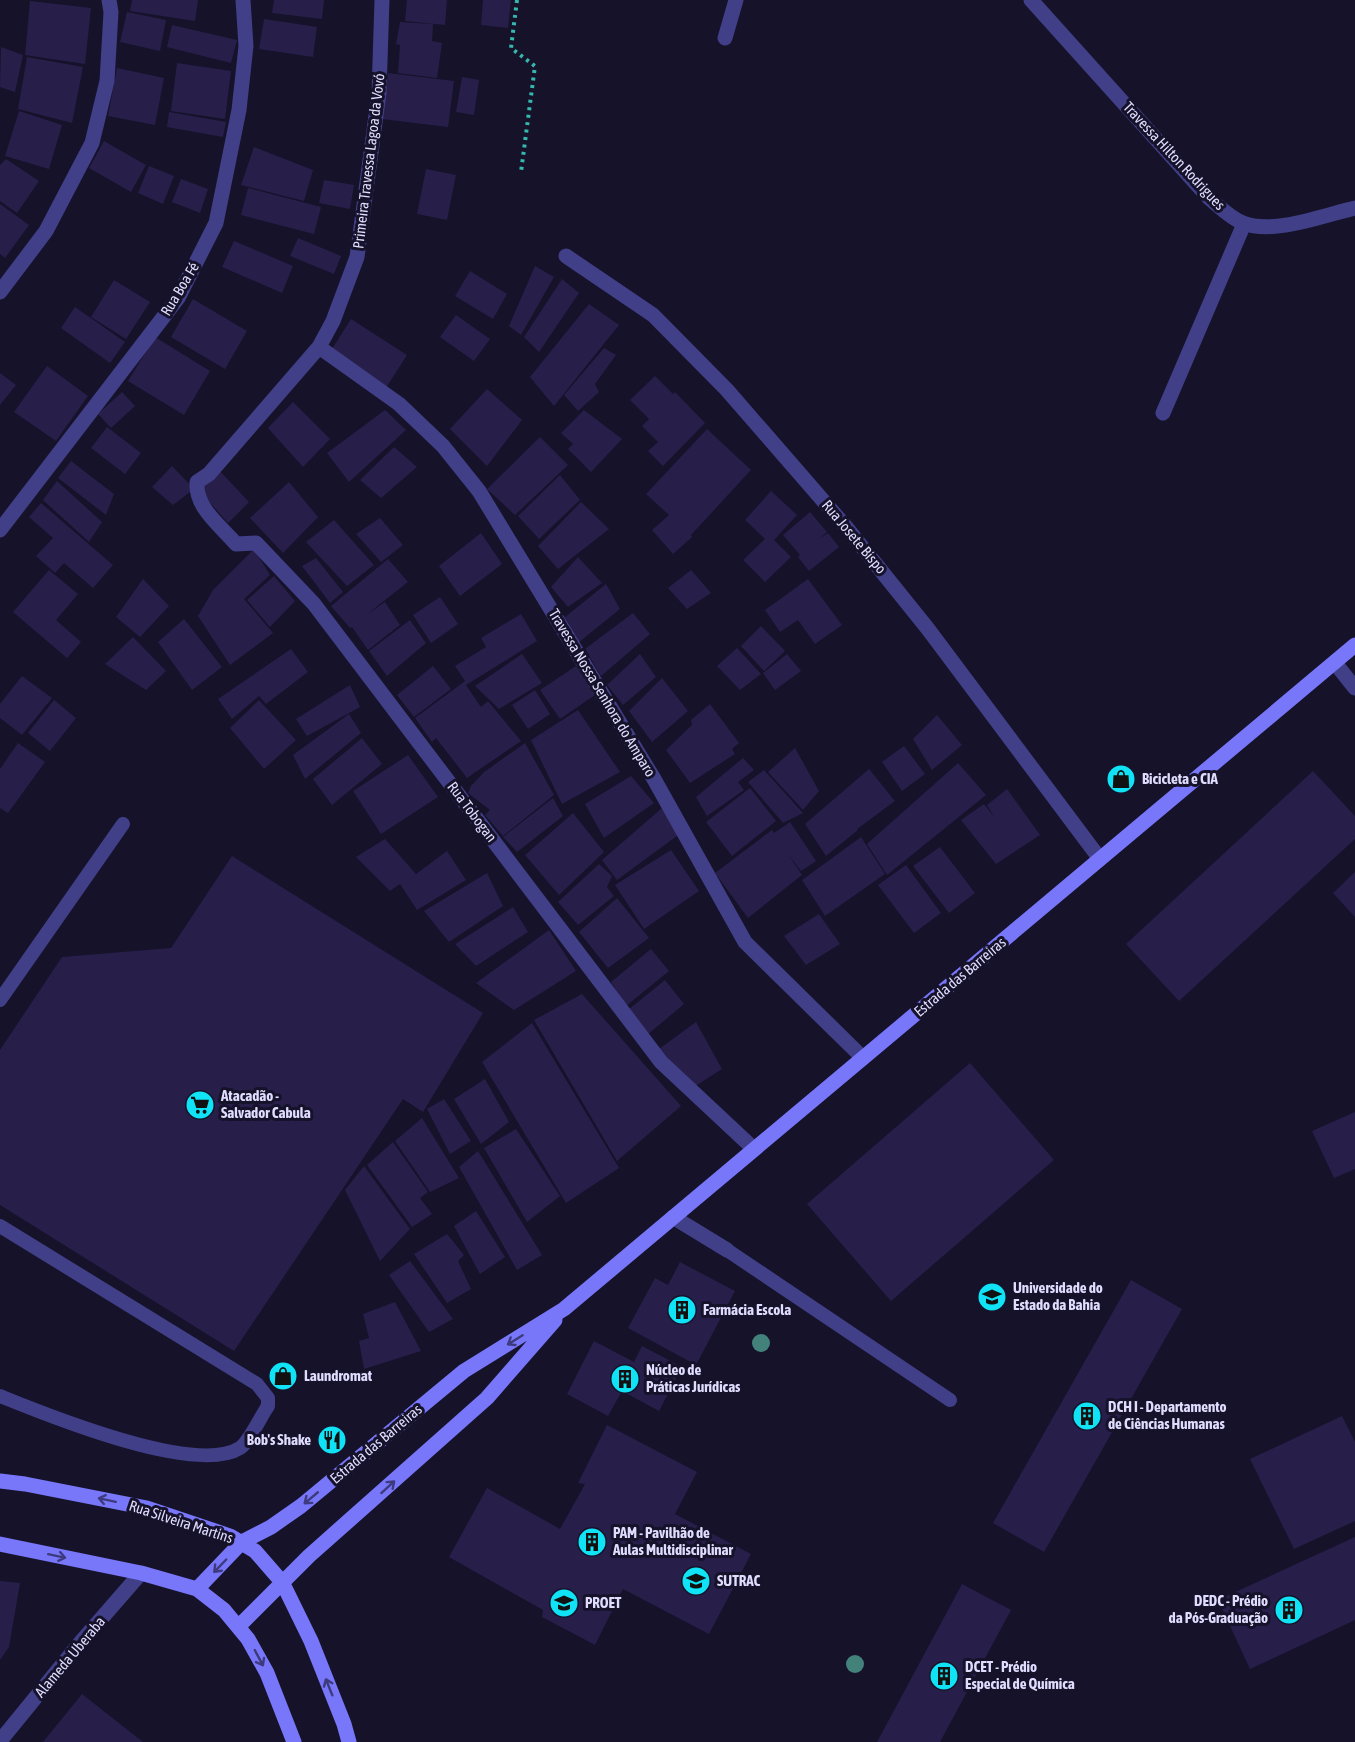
<svg xmlns="http://www.w3.org/2000/svg" width="1355" height="1742" font-family="'Asap Condensed',sans-serif">
<style>
.building{fill:#271f4a}
.lines{fill:none;stroke-linecap:round;stroke-linejoin:round}
.path{stroke:#36b8ae;stroke-width:4;stroke-dasharray:3 4.5;stroke-linecap:butt}
.service{stroke:#403f87;stroke-width:14}
.minor{stroke:#403f87;stroke-width:15}
.secondary{stroke:#7877fa;stroke-width:15}
.tree{fill:#43817b}
.oneway{stroke:#3d3a7d}
.labels{text-anchor:middle;stroke-width:6;stroke-linejoin:round;paint-order:stroke}
.street-label{font-size:15px;fill:#dfdcfe;stroke:#15122a}
.poi-label{font-size:15px;font-weight:bold;fill:#dfdcfe;stroke:#15122a;text-anchor:start}
</style>
<rect width="100%" height="100%" fill="#15122a"/>
<path class="building" d="M 132,0 L 198,0 L 195,21 L 130,11 Z
M 274,0 L 324,0 L 322,19 L 272,13 Z
M 407,0 L 447,0 L 445,25 L 405,21 Z
M 483,0 L 511,0 L 508,28 L 481,25 Z
M 30,1 L 91,8 L 85,64 L 25,55 Z
M 127,12 L 166,20 L 160,51 L 120,42 Z
M 264,19 L 317,27 L 313,57 L 259,49 Z
M 400,22 L 433,24 L 432,41 L 442,43 L 437,78 L 398,73 L 400,45 L 396,44 Z
M 172,25 L 237,40 L 231,63 L 167,47 Z
M 1,47 L 23,55 L 15,92 L 0,87 Z
M 27,57 L 83,67 L 72,123 L 18,109 Z
M 177,63 L 231,71 L 225,119 L 171,111 Z
M 117,68 L 164,78 L 155,125 L 108,116 Z
M 388,73 L 454,81 L 448,127 L 382,119 Z
M 462,77 L 479,80 L 474,115 L 456,112 Z
M 19,111 L 62,125 L 49,169 L 5,156 Z
M 169,112 L 226,122 L 223,137 L 167,127 Z
M 104,141 L 146,165 L 131,192 L 89,168 Z
M 254,147 L 313,170 L 304,201 L 241,185 Z
M 6,159 L 39,181 L 17,213 L 0,201 L 0,165 Z
M 149,166 L 174,176 L 163,204 L 138,193 Z
M 426,169 L 456,175 L 447,220 L 417,214 Z
M 181,179 L 208,189 L 200,213 L 172,202 Z
M 324,180 L 354,185 L 350,209 L 319,203 Z
M 248,188 L 321,207 L 314,234 L 241,215 Z
M 0,204 L 29,225 L 5,258 L 0,254 Z
M 298,238 L 341,256 L 334,274 L 290,256 Z
M 234,241 L 293,266 L 282,293 L 222,267 Z
M 535,266 L 554,277 L 521,335 L 509,326 Z
M 470,271 L 507,294 L 493,319 L 455,296 Z
M 562,279 L 579,293 L 539,352 L 524,337 Z
M 114,280 L 150,302 L 126,339 L 91,317 Z
M 193,299 L 247,331 L 225,369 L 171,337 Z
M 589,304 L 619,325 L 554,406 L 530,377 Z
M 75,307 L 125,342 L 110,363 L 61,328 Z
M 456,315 L 490,339 L 474,361 L 440,337 Z
M 351,319 L 407,355 L 386,388 L 330,352 Z
M 155,337 L 210,371 L 184,415 L 128,381 Z
M 604,348 L 616,355 L 595,384 L 599,392 L 578,411 L 564,395 Z
M 47,366 L 88,396 L 56,441 L 14,412 Z
M 0,373 L 16,385 L 0,405 Z
M 655,376 L 673,394 L 675,392 L 705,423 L 663,466 L 648,451 L 658,442 L 642,426 L 649,419 L 630,400 Z
M 487,389 L 522,420 L 487,466 L 450,429 Z
M 122,392 L 135,406 L 111,428 L 98,414 Z
M 293,402 L 330,439 L 303,467 L 268,428 Z
M 385,410 L 406,430 L 349,482 L 327,453 Z
M 584,410 L 622,439 L 591,472 L 568,449 L 573,444 L 561,433 Z
M 107,427 L 141,453 L 125,474 L 91,448 Z
M 707,429 L 751,470 L 691,535 L 692,537 L 673,554 L 652,530 L 669,515 L 646,494 Z
M 540,437 L 568,465 L 515,515 L 487,489 Z
M 394,447 L 417,467 L 381,498 L 360,480 Z
M 71,461 L 114,494 L 106,515 L 58,478 Z
M 172,466 L 194,489 L 173,505 L 152,487 Z
M 218,469 L 249,502 L 228,523 L 199,490 Z
M 560,475 L 580,500 L 539,539 L 518,516 Z
M 57,481 L 102,522 L 89,542 L 43,500 Z
M 289,482 L 318,517 L 283,553 L 250,518 Z
M 771,491 L 797,515 L 774,540 L 791,557 L 765,582 L 743,560 L 765,539 L 745,520 Z
M 581,502 L 609,529 L 558,569 L 538,546 Z
M 41,503 L 113,565 L 93,588 L 64,563 L 55,573 L 36,556 L 53,538 L 29,517 Z
M 810,512 L 827,532 L 819,539 L 828,533 L 839,547 L 809,571 L 798,557 L 800,555 L 783,535 Z
M 380,518 L 403,545 L 381,562 L 356,534 Z
M 334,520 L 374,565 L 347,586 L 306,542 Z
M 481,533 L 502,564 L 460,596 L 439,566 Z
M 254,549 L 270,575 L 244,599 L 273,633 L 230,665 L 198,616 L 213,590 Z
M 578,557 L 602,583 L 568,607 L 551,587 Z
M 316,558 L 343,592 L 330,603 L 302,566 Z
M 388,559 L 408,582 L 366,615 L 385,602 L 400,625 L 368,650 L 352,627 L 350,628 L 331,606 Z
M 49,570 L 78,594 L 56,620 L 81,642 L 67,658 L 13,612 Z
M 691,570 L 711,593 L 687,609 L 668,588 Z
M 274,576 L 295,601 L 270,627 L 247,600 Z
M 143,579 L 169,606 L 140,637 L 116,617 Z
M 808,579 L 842,625 L 815,644 L 798,620 L 780,632 L 765,610 Z
M 606,584 L 620,609 L 578,643 L 565,617 Z
M 440,597 L 458,624 L 431,643 L 413,615 Z
M 633,613 L 650,634 L 601,676 L 585,649 Z
M 521,614 L 537,641 L 466,685 L 481,707 L 488,701 L 521,741 L 467,778 L 436,738 L 432,742 L 415,718 L 465,681 L 455,666 L 486,647 L 481,638 Z
M 184,619 L 222,667 L 192,690 L 158,642 Z
M 410,620 L 426,643 L 387,676 L 369,651 Z
M 761,626 L 785,651 L 764,671 L 741,646 Z
M 133,637 L 166,671 L 146,690 L 105,664 Z
M 737,648 L 761,674 L 740,690 L 717,666 Z
M 291,649 L 308,672 L 266,704 L 259,696 L 232,719 L 218,699 Z
M 522,654 L 542,683 L 499,709 L 475,686 Z
M 640,654 L 656,677 L 623,705 L 607,685 Z
M 787,654 L 801,671 L 775,690 L 763,673 Z
M 433,666 L 451,689 L 414,717 L 397,695 Z
M 576,666 L 595,695 L 560,719 L 540,690 Z
M 22,676 L 52,698 L 22,735 L 0,718 L 0,704 Z
M 662,678 L 688,711 L 652,742 L 629,711 Z
M 350,685 L 360,707 L 307,736 L 296,719 Z
M 535,690 L 550,714 L 528,729 L 512,705 Z
M 54,700 L 76,718 L 50,751 L 28,733 Z
M 259,700 L 296,740 L 264,769 L 230,728 Z
M 710,704 L 739,743 L 732,749 L 735,754 L 690,783 L 666,750 L 692,725 L 691,720 Z
M 578,710 L 620,772 L 562,804 L 531,740 Z
M 349,714 L 361,733 L 305,779 L 293,755 Z
M 937,715 L 962,745 L 932,770 L 913,739 Z
M 362,738 L 382,764 L 332,805 L 313,779 Z
M 18,743 L 45,762 L 8,813 L 0,808 L 0,769 Z
M 525,743 L 554,795 L 503,836 L 485,815 L 490,810 L 468,793 L 471,786 L 484,772 Z
M 904,746 L 925,774 L 902,791 L 882,762 Z
M 795,748 L 819,791 L 803,810 L 768,772 Z
M 408,755 L 438,797 L 381,834 L 353,791 Z
M 743,758 L 754,770 L 738,782 L 744,790 L 707,816 L 696,797 Z
M 958,763 L 986,795 L 887,875 L 867,844 Z
M 869,769 L 895,801 L 857,829 L 858,830 L 826,856 L 805,824 Z
M 764,770 L 803,813 L 783,823 L 748,782 Z
M 1313,771 L 1355,816 L 1355,839 L 1179,1001 L 1126,944 Z
M 631,776 L 654,803 L 604,838 L 585,804 Z
M 750,788 L 776,821 L 732,856 L 706,822 Z
M 1007,789 L 1040,835 L 996,864 L 961,820 L 984,804 L 994,817 L 987,805 Z
M 553,798 L 563,816 L 517,852 L 503,837 Z
M 662,808 L 681,833 L 617,880 L 602,860 Z
M 573,813 L 604,852 L 559,895 L 525,855 Z
M 790,822 L 816,861 L 801,871 L 788,854 L 802,875 L 748,918 L 715,873 L 772,830 L 774,833 Z
M 861,837 L 885,874 L 825,916 L 802,880 Z
M 385,839 L 416,874 L 447,851 L 466,880 L 417,910 L 400,884 L 390,891 L 356,857 Z
M 940,847 L 975,893 L 949,913 L 913,866 Z
M 671,850 L 699,891 L 644,929 L 615,885 Z
M 232,856 L 483,1013 L 423,1112 L 403,1099 L 234,1351 L 0,1205 L 0,1050 L 62,957 L 171,948 Z
M 599,864 L 612,876 L 607,887 L 614,896 L 578,925 L 558,902 Z
M 906,865 L 941,913 L 914,933 L 878,885 Z
M 1355,872 L 1355,917 L 1333,893 Z
M 487,873 L 503,906 L 449,942 L 424,911 Z
M 617,898 L 649,938 L 608,968 L 579,932 Z
M 513,907 L 528,932 L 476,966 L 455,944 Z
M 819,914 L 840,944 L 806,965 L 784,936 Z
M 549,930 L 576,971 L 514,1010 L 476,983 Z
M 651,949 L 669,971 L 626,1006 L 611,982 Z
M 665,980 L 684,1004 L 647,1035 L 628,1010 Z
M 582,994 L 681,1106 L 617,1161 L 534,1020 Z
M 696,1022 L 722,1069 L 694,1087 L 659,1049 Z
M 532,1023 L 619,1168 L 566,1203 L 482,1062 Z
M 970,1063 L 1054,1160 L 891,1301 L 807,1204 Z
M 485,1079 L 509,1122 L 481,1144 L 454,1099 Z
M 444,1099 L 471,1141 L 450,1154 L 427,1109 Z
M 1355,1112 L 1355,1169 L 1334,1178 L 1312,1131 Z
M 422,1118 L 459,1178 L 430,1192 L 395,1141 Z
M 516,1129 L 560,1196 L 527,1222 L 484,1148 Z
M 393,1142 L 428,1192 L 420,1198 L 432,1214 L 412,1227 L 367,1165 Z
M 478,1151 L 542,1255 L 517,1270 L 459,1167 Z
M 364,1166 L 410,1229 L 380,1261 L 345,1190 Z
M 476,1211 L 505,1257 L 480,1274 L 454,1226 Z
M 447,1234 L 464,1255 L 458,1261 L 471,1289 L 447,1303 L 414,1254 Z
M 410,1261 L 453,1319 L 429,1332 L 389,1275 Z
M 680,1262 L 735,1291 L 696,1365 L 628,1328 L 655,1278 L 668,1285 Z
M 1131,1280 L 1182,1309 L 1044,1552 L 993,1523 Z
M 395,1302 L 421,1351 L 364,1369 L 359,1341 L 369,1338 L 363,1314 Z
M 594,1341 L 634,1362 L 642,1346 L 682,1367 L 659,1411 L 622,1391 L 608,1416 L 567,1394 Z
M 1342,1416 L 1355,1442 L 1355,1521 L 1294,1549 L 1250,1459 Z
M 607,1425 L 697,1472 L 675,1514 L 751,1554 L 709,1634 L 623,1589 L 595,1645 L 542,1617 L 543,1610 L 449,1557 L 487,1488 L 560,1529 L 585,1484 L 578,1483 Z
M 1355,1537 L 1355,1620 L 1250,1669 L 1218,1600 Z
M 0,1581 L 20,1583 L 9,1647 L 0,1660 Z
M 962,1584 L 1011,1610 L 940,1742 L 877,1742 Z
M 82,1694 L 143,1742 L 43,1742 Z"/>
<g class="lines">
<path class="path" d="M 517,0 L 511,48 L 535,66 L 521,172"/>
<path class="service" d="M 0,1000 L 123,824
M 0,1226 L 257,1384 L 268,1398 L 268,1406 C 261,1416 249,1442 240,1448 C 195,1476 47,1415 0,1396
M 727,1250 L 950,1400"/>
<path class="minor" d="M 382,0 L 379,93 L 357,257 L 333,321 L 319,347 L 209,474 L 197,482 C 195,508 221,526 236,544 L 256,543 L 314,604 L 661,1062 L 754,1149
M 1031,0 L 1209,198 C 1220,207 1230,218 1243,223 C 1274,235 1324,215 1355,208
M 725,38 L 736,0
M 566,256 L 653,315 L 727,390 L 846,527 L 928,629 L 1100,859
M 0,292 L 46,231 L 92,143 L 107,81 L 111,12 L 109,0
M 319,347 L 399,404 L 443,446 L 479,491 L 654,779 L 745,942 L 863,1058
M 1163,413 L 1244,224
M 0,530 L 178,298 L 216,223 L 239,110 L 246,46 L 243,0
M 1335,663 L 1355,688
M 673,1217 L 727,1250
M 0,1741 L 80,1643 L 141,1573"/>
<path class="secondary" d="M 0,1481 L 25,1484 L 147,1508 L 230,1536 L 255,1551 L 282,1582 L 288,1594 L 311,1641 L 344,1724 L 349,1742
M 0,1544 L 141,1573 L 197,1589 L 224,1610 L 248,1639 L 267,1673 L 294,1742
M 197,1589 L 242,1542 L 271,1527 L 301,1506 L 464,1371 L 564,1309 L 1355,645
M 239,1626 L 309,1556 L 487,1398 L 555,1320"/>
</g>
<g class="tree">
<circle cx="761" cy="1343" r="9"/>
<circle cx="855" cy="1664" r="9"/>
</g>
<defs><path id="oneway-shaft" d="M-6 0H5M1.5-3L5.5 0L1.5 3" fill="none" stroke-width="1.6" stroke-linecap="round" stroke-linejoin="round" transform="scale(1.5)"/></defs>
<g class="oneway">
<use href="#oneway-shaft" transform="translate(515 1340) rotate(148)"/>
<use href="#oneway-shaft" transform="translate(388 1487) rotate(-42)"/>
<use href="#oneway-shaft" transform="translate(311 1498) rotate(140)"/>
<use href="#oneway-shaft" transform="translate(107 1500) rotate(-168)"/>
<use href="#oneway-shaft" transform="translate(57 1556) rotate(12)"/>
<use href="#oneway-shaft" transform="translate(220 1566) rotate(134)"/>
<use href="#oneway-shaft" transform="translate(259 1658) rotate(62)"/>
<use href="#oneway-shaft" transform="translate(329 1687) rotate(-112)"/>
</g>
<defs>
<g id="shop-disc" transform="scale(1.5)"><circle r="9.5" fill="#10e3f6" stroke="#15122a"/><path d="M-5-2.5h2.3a2.7 3.5 0 0 1 5.4 0H5L5.5 6h-11ZM-1.5-2.5h3a1.5 2.3 0 0 0-3 0Z" fill="#111"/></g>
<g id="supermarket-disc" transform="scale(1.5)"><circle r="9.5" fill="#10e3f6" stroke="#15122a"/><path d="M-6-5.5h2.5l.6 2H6L4.5 2H-2.5L-4.4-4H-6ZM-1.5 3.2a1.3 1.3 0 1 0 .1 0ZM3 3.2a1.3 1.3 0 1 0 .1 0Z" fill="#111"/></g>
<g id="university-disc" transform="scale(1.5)"><circle r="9.5" fill="#10e3f6" stroke="#15122a"/><path d="M0-5L7-2L0 1L-7-2ZM-4 1L0 2.5L4 1V4Q0 6-4 4Z" fill="#111"/></g>
<g id="building-disc" transform="scale(1.5)"><circle r="9.5" fill="#10e3f6" stroke="#15122a"/><path d="M-4-6H4V6H1V3H-1V6H-4ZM-2.5-4.3h1.7v1.8h-1.7ZM.8-4.3h1.7v1.8H.8ZM-2.5-1h1.7V.8h-1.7ZM.8-1h1.7V.8H.8Z" fill="#111"/></g>
<g id="restaurant-disc" transform="scale(1.5)"><circle r="9.5" fill="#10e3f6" stroke="#15122a"/><path d="M-5-6h1v4h1v-4h1v4h1v-4h1v5L-1.5 .5V6h-2V.5L-5-1ZM5-6V6H3V1.5H1.5Q1.5-4 5-6Z" fill="#111"/></g>
</defs>
<g fill-rule="evenodd">
<use href="#shop-disc" x="1121" y="779"/>
<use href="#supermarket-disc" x="200" y="1105"/>
<use href="#university-disc" x="992" y="1297"/>
<use href="#building-disc" x="682" y="1310"/>
<use href="#shop-disc" x="283" y="1376"/>
<use href="#building-disc" x="625" y="1379"/>
<use href="#building-disc" x="1087" y="1416"/>
<use href="#restaurant-disc" x="332" y="1440"/>
<use href="#building-disc" x="592" y="1542"/>
<use href="#university-disc" x="696" y="1581"/>
<use href="#university-disc" x="564" y="1603"/>
<use href="#building-disc" x="1289" y="1610"/>
<use href="#building-disc" x="944" y="1676"/>
</g>
<g class="labels">
<g class="street-label">
<text transform="translate(1174 156) rotate(47)" y="5">Travessa Hilton Rodrigues</text>
<text transform="translate(369 161) rotate(-83)" y="5">Primeira Travessa Lagoa da Vovó</text>
<text transform="translate(180 289) rotate(-59)" y="5">Rua Boa Fé</text>
<text transform="translate(854 537) rotate(50)" y="5">Rua Josete Bispo</text>
<text transform="translate(602 693) rotate(59)" y="5">Travessa Nossa Senhora do Amparo</text>
<text transform="translate(472 812) rotate(53)" y="5">Rua Tobogan</text>
<text transform="translate(960 977) rotate(-40)" y="5">Estrada das Barreiras</text>
<text transform="translate(376 1444) rotate(-40)" y="5">Estrada das Barreiras</text>
<text transform="translate(181 1522) rotate(18)" y="5">Rua Silveira Martins</text>
<text transform="translate(70 1657) rotate(-50)" y="5">Alameda Uberaba</text>
</g>
<g class="poi-label">
<text x="1142" y="784">Bicicleta e CIA</text>
<text x="221" y="1101">Atacadão -<tspan x="221" dy="17">Salvador Cabula</tspan></text>
<text x="1013" y="1293">Universidade do<tspan x="1013" dy="17">Estado da Bahia</tspan></text>
<text x="703" y="1315">Farmácia Escola</text>
<text x="646" y="1375">Núcleo de<tspan x="646" dy="17">Práticas Jurídicas</tspan></text>
<text x="304" y="1381">Laundromat</text>
<text x="1108" y="1412">DCH I - Departamento<tspan x="1108" dy="17">de Ciências Humanas</tspan></text>
<text x="311" y="1445" text-anchor="end">Bob's Shake</text>
<text x="613" y="1538">PAM - Pavilhão de<tspan x="613" dy="17">Aulas Multidisciplinar</tspan></text>
<text x="717" y="1586">SUTRAC</text>
<text x="1268" y="1606" text-anchor="end">DEDC - Prédio<tspan x="1268" dy="17">da Pós-Graduação</tspan></text>
<text x="585" y="1608">PROET</text>
<text x="965" y="1672">DCET - Prédio<tspan x="965" dy="17">Especial de Química</tspan></text>
</g>
</g>
</svg>
